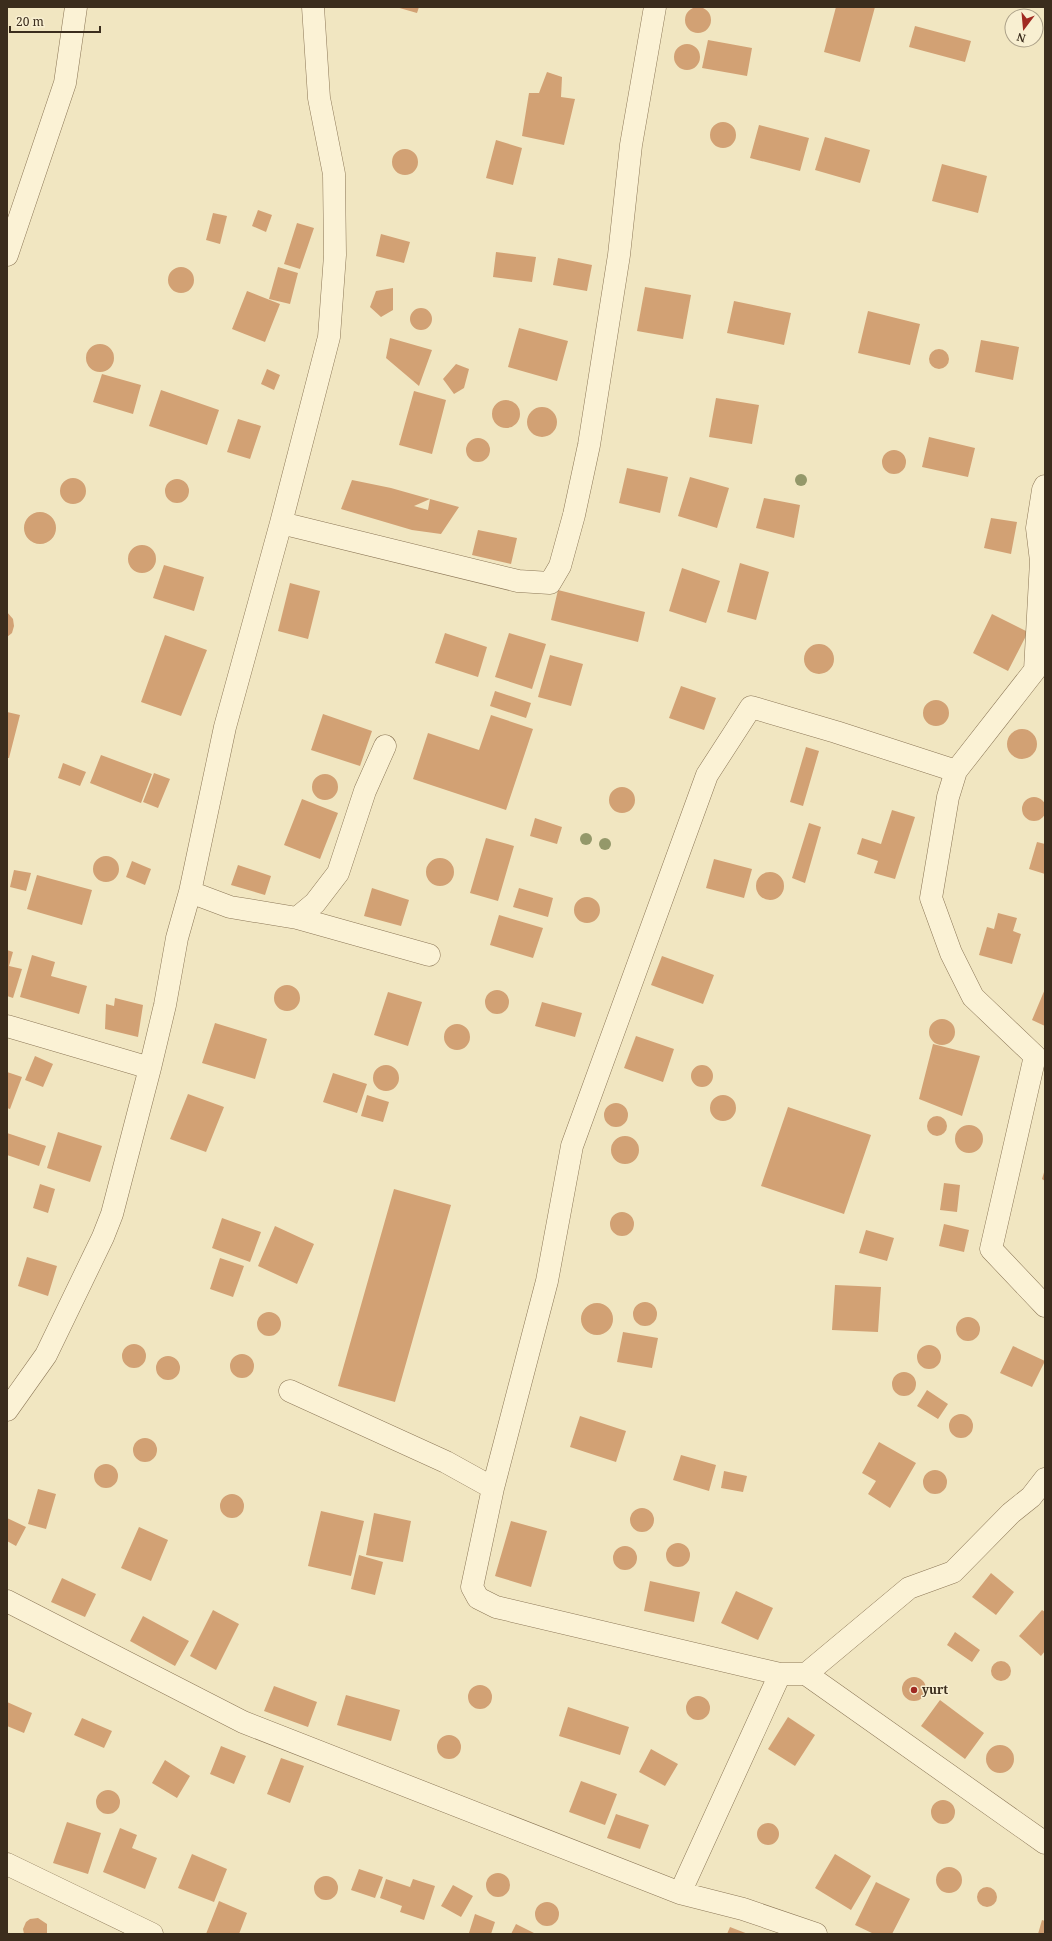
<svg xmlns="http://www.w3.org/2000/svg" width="1052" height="1941" font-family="'Noto Serif',serif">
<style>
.building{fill:#d2a174}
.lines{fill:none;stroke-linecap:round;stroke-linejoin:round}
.minor-casing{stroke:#8c7757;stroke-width:23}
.minor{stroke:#fbf2d5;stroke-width:22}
.tree{fill:#94986a}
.poi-dot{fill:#a02a22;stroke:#f8efd1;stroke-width:1.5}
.labels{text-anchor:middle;stroke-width:3;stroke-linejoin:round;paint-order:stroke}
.poi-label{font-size:12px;font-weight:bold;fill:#3b2d1d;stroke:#f8efd1;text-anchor:start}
</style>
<rect width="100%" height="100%" fill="#f1e6c1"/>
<path class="building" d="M 396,7 L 419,7 L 417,13 Z
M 836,7 L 875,7 L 860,62 L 824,52 Z
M685 20a13 13 0 1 1 26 0a13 13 0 1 1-26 0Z
M 915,26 L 971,41 L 965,62 L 909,47 Z
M 708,40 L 752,48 L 747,76 L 702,68 Z
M674 57a13 13 0 1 1 26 0a13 13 0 1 1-26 0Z
M 547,72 L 562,77 L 561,97 L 575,99 L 564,145 L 522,136 L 529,93 L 539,93 Z
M710 135a13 13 0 1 1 26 0a13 13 0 1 1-26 0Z
M 759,125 L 809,138 L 800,171 L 750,158 Z
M 825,137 L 870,150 L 860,183 L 815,170 Z
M 496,140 L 522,148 L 513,185 L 486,178 Z
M392 162a13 13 0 1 1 26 0a13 13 0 1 1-26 0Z
M 942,164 L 987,176 L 978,213 L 932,201 Z
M 258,210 L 272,215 L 266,232 L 252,226 Z
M 213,213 L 227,216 L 220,244 L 206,240 Z
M 297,223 L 314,228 L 300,269 L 284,264 Z
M 381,234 L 410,242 L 404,263 L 376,256 Z
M 496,252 L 536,257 L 532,282 L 493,277 Z
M 558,258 L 592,265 L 587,291 L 553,285 Z
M168 280a13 13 0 1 1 26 0a13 13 0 1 1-26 0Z
M 278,267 L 298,273 L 290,304 L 269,299 Z
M 645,287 L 691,295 L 683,339 L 637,331 Z
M 393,288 L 393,310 L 381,317 L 370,307 L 376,291 Z
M 247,291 L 280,304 L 265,342 L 232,329 Z
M 734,301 L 791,313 L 784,345 L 727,333 Z
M410 319a11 11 0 1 1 22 0a11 11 0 1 1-22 0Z
M 868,311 L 920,324 L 910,365 L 858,353 Z
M 519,328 L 568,341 L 557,381 L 508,367 Z
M 390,338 L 432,350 L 419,386 L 386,358 Z
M 981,340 L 1019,347 L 1013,380 L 975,372 Z
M86 358a14 14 0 1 1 28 0a14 14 0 1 1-28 0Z
M929 359a10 10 0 1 1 20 0a10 10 0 1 1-20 0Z
M 456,364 L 469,369 L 464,388 L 454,394 L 443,379 Z
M 267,369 L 280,375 L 274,390 L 261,384 Z
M 102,374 L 141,385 L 133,414 L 93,402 Z
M 161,390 L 219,410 L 207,445 L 149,426 Z
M 414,391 L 446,400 L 432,454 L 399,445 Z
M 716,398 L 759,405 L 752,444 L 709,437 Z
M492 414a14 14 0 1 1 28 0a14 14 0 1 1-28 0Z
M527 422a15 15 0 1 1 30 0a15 15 0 1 1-30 0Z
M 238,419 L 261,426 L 250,459 L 227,452 Z
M 929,437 L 975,448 L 968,477 L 922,467 Z
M466 450a12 12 0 1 1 24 0a12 12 0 1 1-24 0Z
M882 462a12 12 0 1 1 24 0a12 12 0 1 1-24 0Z
M 627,468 L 668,477 L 660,513 L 619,503 Z
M 690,477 L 729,488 L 717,528 L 678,516 Z
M60 491a13 13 0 1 1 26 0a13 13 0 1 1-26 0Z
M165 491a12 12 0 1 1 24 0a12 12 0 1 1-24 0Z
M 352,480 L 391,488 L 430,499 L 414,506 L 428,510 L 430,499 L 459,507 L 441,534 L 412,530 L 341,509 Z
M 764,498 L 800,505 L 794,538 L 756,528 Z
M24 528a16 16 0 1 1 32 0a16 16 0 1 1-32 0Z
M 991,518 L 1017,522 L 1011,554 L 984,548 Z
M 478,530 L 517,538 L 511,564 L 472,555 Z
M128 559a14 14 0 1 1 28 0a14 14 0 1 1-28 0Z
M 740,563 L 769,572 L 756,620 L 727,612 Z
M 164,565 L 204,577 L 194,611 L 153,598 Z
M 682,568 L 720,581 L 706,623 L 669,611 Z
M 290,583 L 320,591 L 308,639 L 278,631 Z
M 558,590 L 645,612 L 638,642 L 551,620 Z
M 7,612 L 13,619 L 14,626 L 12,633 L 7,637 Z
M 992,614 L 1028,632 L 1008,671 L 973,653 Z
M 445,633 L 487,647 L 478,677 L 435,663 Z
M 509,633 L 546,644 L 532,689 L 495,677 Z
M 165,635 L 207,650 L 181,716 L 141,702 Z
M804 659a15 15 0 1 1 30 0a15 15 0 1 1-30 0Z
M 550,655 L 583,664 L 571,706 L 538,697 Z
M 681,686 L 716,698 L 704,730 L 669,718 Z
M 495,691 L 531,703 L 526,718 L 490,706 Z
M923 713a13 13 0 1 1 26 0a13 13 0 1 1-26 0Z
M 7,712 L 20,715 L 9,758 L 7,758 Z
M 323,714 L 372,731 L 360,766 L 311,750 Z
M 491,715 L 533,729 L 506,810 L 413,779 L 428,733 L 479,750 Z
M1007 744a15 15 0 1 1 30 0a15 15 0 1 1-30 0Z
M 806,747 L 819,751 L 803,806 L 790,802 Z
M 101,755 L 152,774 L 141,803 L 90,783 Z
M 63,763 L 86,772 L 80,786 L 58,778 Z
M 154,773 L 170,779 L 158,808 L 143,802 Z
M312 787a13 13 0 1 1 26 0a13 13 0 1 1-26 0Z
M609 800a13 13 0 1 1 26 0a13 13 0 1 1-26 0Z
M1022 809a12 12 0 1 1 24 0a12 12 0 1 1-24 0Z
M 302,799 L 338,813 L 320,859 L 284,845 Z
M 892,810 L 915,817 L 895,879 L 874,873 L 878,861 L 857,854 L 862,838 L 881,844 Z
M 535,818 L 562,827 L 557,844 L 530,836 Z
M 809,823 L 821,827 L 805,883 L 792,878 Z
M 486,838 L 514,846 L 498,901 L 470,893 Z
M 1037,842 L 1045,844 L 1045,874 L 1029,869 Z
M93 869a13 13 0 1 1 26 0a13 13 0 1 1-26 0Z
M426 872a14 14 0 1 1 28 0a14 14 0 1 1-28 0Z
M 714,859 L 752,869 L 744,898 L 706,888 Z
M 132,861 L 151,869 L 145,885 L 126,877 Z
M 238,865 L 271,876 L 265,895 L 231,885 Z
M 14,870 L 31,873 L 26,891 L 10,887 Z
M756 886a14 14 0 1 1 28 0a14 14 0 1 1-28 0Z
M 37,875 L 92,890 L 82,925 L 27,909 Z
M 372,888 L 409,900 L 401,926 L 364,916 Z
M 519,888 L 553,898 L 548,917 L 513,907 Z
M574 910a13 13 0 1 1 26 0a13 13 0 1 1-26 0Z
M 998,913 L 1017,918 L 1013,931 L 1021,934 L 1012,964 L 979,955 L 987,927 L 994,929 Z
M 499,915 L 543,928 L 533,958 L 490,945 Z
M 7,950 L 13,952 L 9,966 L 22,969 L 13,998 L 7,996 Z
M 32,955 L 55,962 L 51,976 L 87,986 L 79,1014 L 20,997 Z
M 662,956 L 714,975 L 703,1004 L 651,985 Z
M274 998a13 13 0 1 1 26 0a13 13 0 1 1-26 0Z
M 1045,989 L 1045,1026 L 1032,1020 Z
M485 1002a12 12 0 1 1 24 0a12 12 0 1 1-24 0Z
M 388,992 L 422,1002 L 408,1046 L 374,1035 Z
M 115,998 L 143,1005 L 138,1037 L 105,1029 L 106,1004 L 114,1006 Z
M 542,1002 L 582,1013 L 575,1037 L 535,1026 Z
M929 1032a13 13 0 1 1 26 0a13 13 0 1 1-26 0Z
M 215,1023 L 267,1039 L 255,1079 L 202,1063 Z
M444 1037a13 13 0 1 1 26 0a13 13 0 1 1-26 0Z
M 636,1036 L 674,1049 L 663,1082 L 624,1068 Z
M 933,1044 L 980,1056 L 962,1116 L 919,1099 Z
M 35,1056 L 53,1064 L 43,1087 L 25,1080 Z
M373 1078a13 13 0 1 1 26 0a13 13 0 1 1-26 0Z
M691 1076a11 11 0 1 1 22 0a11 11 0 1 1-22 0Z
M 7,1072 L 22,1077 L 10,1109 L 7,1108 Z
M 333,1073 L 367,1084 L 357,1113 L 323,1102 Z
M 188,1094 L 224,1107 L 206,1152 L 170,1139 Z
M710 1108a13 13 0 1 1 26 0a13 13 0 1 1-26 0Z
M 367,1095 L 389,1102 L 383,1122 L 361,1116 Z
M604 1115a12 12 0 1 1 24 0a12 12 0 1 1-24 0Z
M 788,1107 L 871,1135 L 844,1214 L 761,1186 Z
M927 1126a10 10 0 1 1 20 0a10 10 0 1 1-20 0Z
M955 1139a14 14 0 1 1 28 0a14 14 0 1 1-28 0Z
M 58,1132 L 102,1146 L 90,1182 L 47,1168 Z
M 7,1133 L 46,1146 L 39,1166 L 7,1155 Z
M611 1150a14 14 0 1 1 28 0a14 14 0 1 1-28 0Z
M 1045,1169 L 1045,1181 L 1042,1179 Z
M 944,1183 L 960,1185 L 957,1212 L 940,1210 Z
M 40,1184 L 55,1189 L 48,1213 L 33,1208 Z
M 394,1189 L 451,1205 L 395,1402 L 338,1386 Z
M610 1224a12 12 0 1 1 24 0a12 12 0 1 1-24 0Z
M 222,1218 L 261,1232 L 250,1262 L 212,1248 Z
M 944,1224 L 969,1230 L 964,1252 L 939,1246 Z
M 275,1226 L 314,1244 L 297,1284 L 258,1266 Z
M 866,1230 L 894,1238 L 887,1261 L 859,1253 Z
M 27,1257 L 57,1266 L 48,1296 L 18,1286 Z
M 220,1258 L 244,1266 L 233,1297 L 210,1289 Z
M 835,1285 L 881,1287 L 878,1332 L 832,1330 Z
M633 1314a12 12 0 1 1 24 0a12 12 0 1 1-24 0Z
M581 1319a16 16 0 1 1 32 0a16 16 0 1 1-32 0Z
M257 1324a12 12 0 1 1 24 0a12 12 0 1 1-24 0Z
M956 1329a12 12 0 1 1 24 0a12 12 0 1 1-24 0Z
M 623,1332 L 658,1338 L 652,1368 L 617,1362 Z
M122 1356a12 12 0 1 1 24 0a12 12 0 1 1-24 0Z
M917 1357a12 12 0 1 1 24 0a12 12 0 1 1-24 0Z
M 1013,1346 L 1045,1361 L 1032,1387 L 1000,1373 Z
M230 1366a12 12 0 1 1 24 0a12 12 0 1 1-24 0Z
M156 1368a12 12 0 1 1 24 0a12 12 0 1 1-24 0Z
M892 1384a12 12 0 1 1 24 0a12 12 0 1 1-24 0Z
M 927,1390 L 948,1404 L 938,1419 L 917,1406 Z
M949 1426a12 12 0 1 1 24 0a12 12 0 1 1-24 0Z
M 580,1416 L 626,1431 L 616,1462 L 570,1447 Z
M133 1450a12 12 0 1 1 24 0a12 12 0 1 1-24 0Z
M 879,1442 L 916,1463 L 890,1508 L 868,1494 L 876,1481 L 862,1473 Z
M 681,1455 L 716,1465 L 709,1491 L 673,1480 Z
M94 1476a12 12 0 1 1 24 0a12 12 0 1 1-24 0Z
M923 1482a12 12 0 1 1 24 0a12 12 0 1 1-24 0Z
M 724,1471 L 747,1476 L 743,1492 L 721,1488 Z
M 38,1489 L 56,1494 L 46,1529 L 28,1524 Z
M220 1506a12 12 0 1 1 24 0a12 12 0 1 1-24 0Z
M630 1520a12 12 0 1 1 24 0a12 12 0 1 1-24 0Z
M 321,1511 L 364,1521 L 351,1576 L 308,1566 Z
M 374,1513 L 411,1521 L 403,1562 L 366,1555 Z
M 7,1518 L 26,1527 L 16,1546 L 7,1541 Z
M 511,1521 L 547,1531 L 531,1587 L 495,1576 Z
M 139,1527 L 168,1540 L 151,1581 L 121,1568 Z
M666 1555a12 12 0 1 1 24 0a12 12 0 1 1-24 0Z
M613 1558a12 12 0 1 1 24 0a12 12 0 1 1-24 0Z
M 359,1555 L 383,1562 L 375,1595 L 351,1589 Z
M 991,1573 L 1014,1592 L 996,1615 L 972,1597 Z
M 62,1578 L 96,1594 L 85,1617 L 51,1602 Z
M 650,1581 L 700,1592 L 694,1622 L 644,1611 Z
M 736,1591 L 773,1608 L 758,1640 L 721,1623 Z
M 213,1610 L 239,1624 L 216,1670 L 190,1656 Z
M 1042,1610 L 1045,1612 L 1045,1651 L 1041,1656 L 1019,1636 Z
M 143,1616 L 189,1641 L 175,1666 L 130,1641 Z
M 955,1632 L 980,1650 L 972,1662 L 947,1645 Z
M991 1671a10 10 0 1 1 20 0a10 10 0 1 1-20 0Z
M902 1689a12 12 0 1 1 24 0a12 12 0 1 1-24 0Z
M468 1697a12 12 0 1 1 24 0a12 12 0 1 1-24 0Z
M 274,1686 L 317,1702 L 308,1727 L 264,1711 Z
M 346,1695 L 400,1710 L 391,1741 L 337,1725 Z
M686 1708a12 12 0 1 1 24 0a12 12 0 1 1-24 0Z
M 940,1700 L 984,1733 L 965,1759 L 921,1726 Z
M 7,1702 L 32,1713 L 24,1733 L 7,1726 Z
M 568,1707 L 629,1727 L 620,1755 L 559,1736 Z
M 788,1717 L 815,1735 L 795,1766 L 768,1749 Z
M 82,1718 L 112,1731 L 104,1748 L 74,1735 Z
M437 1747a12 12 0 1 1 24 0a12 12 0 1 1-24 0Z
M986 1759a14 14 0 1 1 28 0a14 14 0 1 1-28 0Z
M 221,1746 L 246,1756 L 234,1784 L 210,1774 Z
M 651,1749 L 678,1764 L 665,1786 L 639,1772 Z
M 281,1758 L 304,1766 L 290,1803 L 267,1794 Z
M 165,1760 L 190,1776 L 177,1798 L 152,1783 Z
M 581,1781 L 617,1794 L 605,1825 L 569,1812 Z
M96 1802a12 12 0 1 1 24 0a12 12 0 1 1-24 0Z
M931 1812a12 12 0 1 1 24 0a12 12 0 1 1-24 0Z
M 616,1814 L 649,1825 L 640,1849 L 607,1838 Z
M 67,1822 L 101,1833 L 88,1874 L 53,1863 Z
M757 1834a11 11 0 1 1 22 0a11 11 0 1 1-22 0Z
M 120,1828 L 137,1835 L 132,1848 L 157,1858 L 145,1889 L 103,1872 Z
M 192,1854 L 227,1869 L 214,1902 L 178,1888 Z
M 835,1854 L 871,1876 L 851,1910 L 815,1888 Z
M936 1880a13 13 0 1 1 26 0a13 13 0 1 1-26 0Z
M 359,1869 L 383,1877 L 375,1898 L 351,1890 Z
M486 1885a12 12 0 1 1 24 0a12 12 0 1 1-24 0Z
M314 1888a12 12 0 1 1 24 0a12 12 0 1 1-24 0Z
M 386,1879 L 410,1887 L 413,1879 L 435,1886 L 424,1920 L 400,1912 L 402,1906 L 380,1898 Z
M 876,1882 L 910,1899 L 892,1934 L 874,1934 L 855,1925 Z
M 453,1885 L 473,1896 L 461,1917 L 441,1906 Z
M977 1897a10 10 0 1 1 20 0a10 10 0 1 1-20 0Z
M 219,1901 L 247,1913 L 239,1934 L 206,1934 Z
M535 1914a12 12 0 1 1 24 0a12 12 0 1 1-24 0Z
M 475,1914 L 495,1922 L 491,1934 L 469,1933 Z
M 38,1918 L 47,1924 L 47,1934 L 24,1934 L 23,1929 L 26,1922 L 30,1919 Z
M 1042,1920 L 1045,1921 L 1045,1934 L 1038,1934 Z
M 516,1924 L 536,1934 L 511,1934 Z
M 730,1927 L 748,1934 L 727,1934 Z"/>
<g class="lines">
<g class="minor-casing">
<path id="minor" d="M 7,255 L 65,83 L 76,7
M 1045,486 L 1043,490 L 1037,528 L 1041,561 L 1035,670 L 956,771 L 948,797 L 931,898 L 951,953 L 973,997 L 1035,1056 L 991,1249 L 1045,1306
M 281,523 L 518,581 L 550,583 L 560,566 L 574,515 L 589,445 L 619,255 L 631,145 L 655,7
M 190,892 L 230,907 L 297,918 L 315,903 L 338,873 L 365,791 L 385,746
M 297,918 L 429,955
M 7,1026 L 150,1068
M 290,1391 L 446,1462 L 493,1488
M 7,1410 L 46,1355 L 103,1237 L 112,1214 L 150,1068 L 165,1005 L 177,938 L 190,892 L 225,727 L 281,523 L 329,337 L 335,255 L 334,174 L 319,98 L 313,7
M 7,1601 L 243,1722 L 680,1893 L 743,1909 L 816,1934
M 780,1674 L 496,1607 L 478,1598 L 472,1587 L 493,1488 L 547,1281 L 572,1146 L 707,775 L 751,707 L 836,732 L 956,771
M 806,1674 L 1045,1843
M 7,1864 L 152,1934
M 680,1893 L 780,1674 L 806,1674 L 909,1588 L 953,1572 L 1011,1513 L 1031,1497 L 1045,1479"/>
</g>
<use href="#minor" class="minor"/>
</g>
<g class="tree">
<circle cx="801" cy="480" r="6"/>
<circle cx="586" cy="839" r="6"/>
<circle cx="605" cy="844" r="6"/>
</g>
<circle class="poi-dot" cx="914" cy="1690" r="4"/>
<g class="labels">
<g class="poi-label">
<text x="922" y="1694">yurt</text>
</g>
</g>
<rect width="1052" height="1941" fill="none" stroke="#3b2d1d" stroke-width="16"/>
<g transform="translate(1024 28) rotate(196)"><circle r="19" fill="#f8efd1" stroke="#aca189"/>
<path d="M0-3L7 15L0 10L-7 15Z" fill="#a02a22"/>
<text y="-6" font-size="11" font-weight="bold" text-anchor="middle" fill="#3b2d1d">N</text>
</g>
<path d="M10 26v6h90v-6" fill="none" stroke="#3b2d1d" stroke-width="2"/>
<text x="16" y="26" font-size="12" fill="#3b2d1d" stroke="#f8efd1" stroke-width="3" paint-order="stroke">20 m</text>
</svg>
